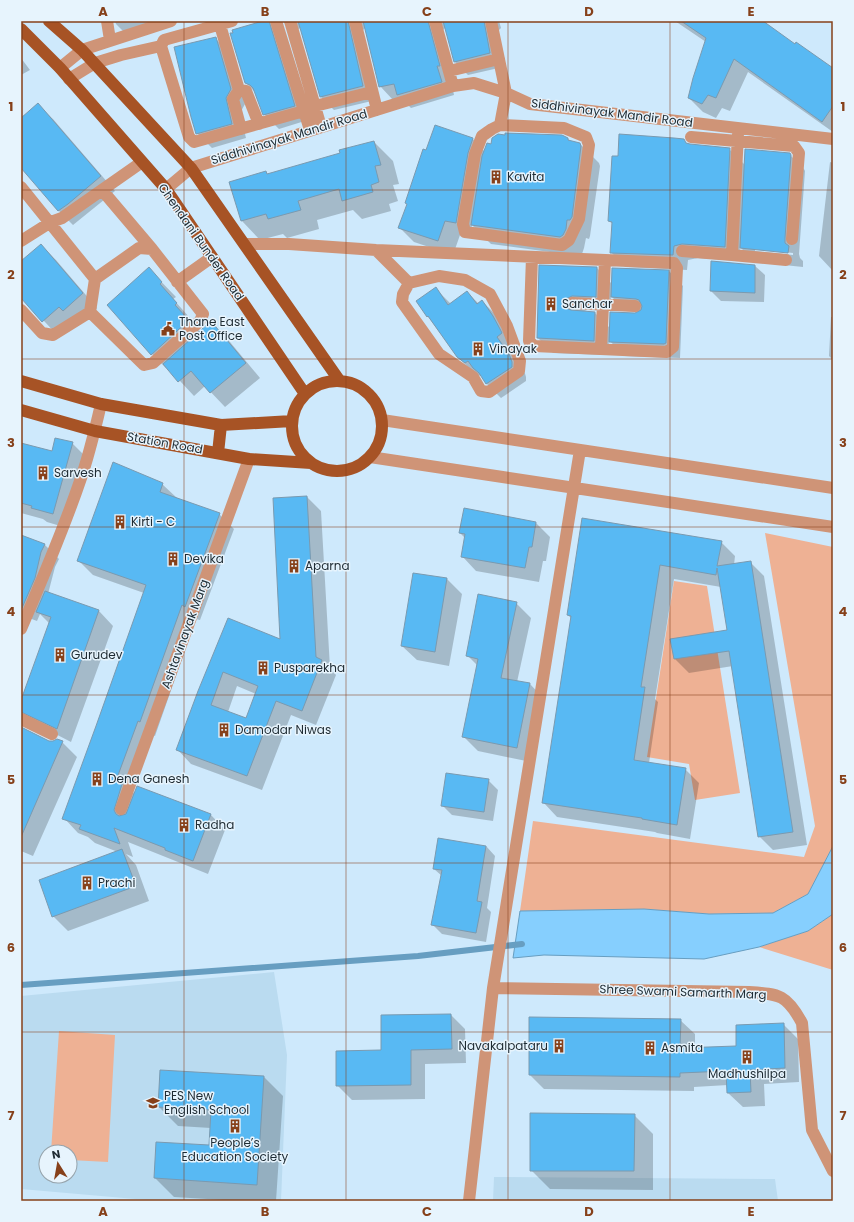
<svg xmlns="http://www.w3.org/2000/svg" width="854" height="1222" font-family="Poppins,sans-serif">
<style>
.built{fill:#badbf0;fill-rule:evenodd}
.green{fill:#eeb194}
.water{fill:#86cffe;stroke:#679ec1}
.shadow{fill:#0003;fill-rule:evenodd}
.lines{fill:none;stroke-linecap:round;stroke-linejoin:round}
.stream{stroke:#679ec1;stroke-width:6}
.building{fill:#58b9f3;stroke:#7a9ab0;fill-rule:evenodd}
.minor{stroke:#cf9477;stroke-width:12}
.major{stroke:#a75325;stroke-width:12}
.grid{fill:none;stroke:#86401a;stroke-width:1;stroke-opacity:0.55}
.labels{text-anchor:middle;stroke-width:3;stroke-linejoin:round;paint-order:stroke}
.street-label{font-size:12px;fill:#1e2b33;stroke:#e7f4fd}
.poi-label{font-size:12px;fill:#1e2b33;stroke:#e7f4fd;text-anchor:start}
.neatline{fill:none;stroke:#86401a;stroke-width:1.5}
.grid-label{font-size:13px;text-anchor:middle;font-weight:bold;fill:#86401a}
</style>
<rect width="100%" height="100%" fill="#cee9fc"/>
<path class="built" d="M 274,972 L 287,1055 L 281,1201 L 158,1201 L 21,1189 L 21,996 ZM 46,1152 L 70,1152 L 70,1176 L 46,1176 Z
M 494,1177 L 775,1179 L 778,1201 L 493,1201 Z"/>
<path class="green" d="M 765,533 L 833,547 L 833,846 L 808,894 L 773,913 L 709,914 L 644,909 L 520,911 L 533,821 L 804,857 L 815,826 Z
M 674,581 L 707,586 L 740,793 L 695,800 L 689,764 L 647,757 Z
M 833,914 L 833,970 L 759,947 L 808,931 Z
M 59,1031 L 115,1035 L 108,1162 L 70,1160 L 70,1152 L 51,1152 Z"/>
<path class="water" d="M 833,846 L 833,914 L 808,931 L 759,947 L 704,959 L 544,955 L 513,958 L 520,911 L 644,909 L 709,914 L 773,913 L 808,894 Z"/>
<path class="shadow" d="M 115,21 L 150,21 L 151,29 L 129,37 L 116,24 Z
M 266,21 L 269,21 L 283,35 L 308,120 L 279,129 L 264,114 L 256,93 L 246,83 Z
M 287,21 L 499,21 L 501,28 L 497,32 L 503,67 L 468,75 L 455,62 L 446,27 L 441,32 L 454,95 L 411,108 L 401,98 L 393,100 L 380,86 L 365,28 L 361,32 L 376,100 L 334,110 L 321,97 L 301,27 L 297,31 Z
M 675,21 L 762,21 L 795,45 L 833,69 L 833,132 L 748,72 L 730,111 L 722,108 L 716,118 L 703,112 L 689,98 L 706,42 Z
M 215,38 L 230,53 L 245,104 L 240,113 L 246,138 L 212,148 L 197,133 Z
M 21,58 L 30,70 L 21,75 Z
M 38,105 L 53,119 L 115,191 L 73,225 L 59,211 L 21,167 L 21,120 Z
M 473,139 L 485,152 L 568,139 L 570,141 L 580,144 L 599,163 L 600,166 L 590,236 L 589,239 L 586,238 L 584,248 L 582,254 L 579,256 L 491,244 L 472,225 L 470,237 L 460,235 L 453,255 L 414,242 L 400,228 L 427,151 Z
M 683,140 L 688,145 L 729,149 L 745,165 L 789,154 L 804,169 L 805,171 L 799,254 L 800,258 L 803,261 L 803,267 L 755,262 L 740,247 L 739,261 L 698,258 L 688,260 L 687,270 L 625,267 L 611,252 L 613,224 L 609,221 L 619,157 ZM 755,249 L 793,253 L 793,255 L 755,251 Z
M 374,142 L 393,161 L 399,184 L 393,185 L 398,201 L 389,204 L 391,211 L 362,219 L 353,210 L 317,220 L 319,229 L 287,238 L 283,234 L 260,240 L 242,221 L 230,182 L 266,172 L 268,175 L 341,154 Z
M 830,162 L 833,163 L 833,271 L 819,256 Z
M 41,245 L 56,260 L 97,308 L 78,325 L 57,335 L 21,296 L 21,263 Z
M 712,262 L 755,266 L 765,275 L 764,302 L 721,301 L 711,291 Z
M 540,266 L 597,268 L 612,284 L 669,271 L 683,286 L 680,358 L 624,356 L 609,340 L 608,355 L 553,353 L 538,338 ZM 611,296 L 626,311 L 640,312 L 610,328 L 595,313 L 582,312 L 587,310 L 610,311 Z
M 149,269 L 176,297 L 173,299 L 190,318 L 189,320 L 200,332 L 210,322 L 225,336 L 260,378 L 225,407 L 205,386 L 194,396 L 167,367 L 166,368 L 152,354 Z
M 436,289 L 451,304 L 467,292 L 479,304 L 482,301 L 497,316 L 524,370 L 526,377 L 526,381 L 501,398 L 486,383 L 482,375 L 480,376 L 473,372 L 458,357 L 417,302 Z
M 831,317 L 833,317 L 833,360 L 829,356 Z
M 72,443 L 87,458 L 67,528 L 47,522 L 43,519 L 21,513 L 21,444 L 53,452 Z
M 162,484 L 177,498 L 219,514 L 234,529 L 200,620 L 196,619 L 155,736 L 153,735 L 132,791 L 135,794 L 138,787 L 211,815 L 225,830 L 208,874 L 128,842 L 133,857 L 126,854 L 136,865 L 149,901 L 68,931 L 53,916 L 118,852 L 95,843 L 88,837 L 78,833 L 64,818 L 144,593 L 93,575 L 79,561 Z
M 307,497 L 321,511 L 330,668 L 336,675 L 316,725 L 291,715 L 262,790 L 191,764 L 177,749 L 229,619 L 281,640 ZM 237,686 L 256,694 L 247,719 L 228,712 Z
M 583,519 L 721,542 L 735,556 L 734,565 L 750,562 L 764,576 L 807,845 L 773,850 L 759,836 L 733,666 L 689,673 L 675,659 L 672,640 L 728,630 L 721,587 L 674,579 L 655,699 L 658,702 L 649,763 L 685,769 L 699,783 L 690,839 L 657,833 L 655,832 L 557,817 L 543,802 L 571,618 L 568,615 Z
M 536,523 L 550,537 L 546,561 L 543,561 L 539,582 L 476,571 L 462,556 L 465,538 L 460,533 Z
M 21,539 L 44,544 L 59,559 L 55,567 L 48,594 L 99,611 L 113,626 L 71,742 L 40,726 L 21,713 L 21,703 L 50,624 L 40,614 L 37,621 L 21,615 Z
M 414,574 L 447,579 L 462,594 L 449,666 L 417,660 L 402,646 Z
M 516,603 L 531,618 L 517,682 L 530,684 L 544,699 L 531,762 L 478,751 L 463,736 L 478,666 L 467,655 Z
M 21,728 L 48,742 L 62,742 L 77,757 L 33,856 L 21,851 Z
M 488,780 L 498,790 L 493,821 L 452,815 L 442,805 Z
M 486,846 L 495,856 L 487,908 L 491,912 L 486,942 L 442,934 L 432,924 L 442,876 L 434,869 Z
M 451,1015 L 465,1029 L 466,1063 L 425,1064 L 425,1099 L 352,1100 L 337,1085 L 382,1051 Z
M 680,1020 L 695,1034 L 695,1048 L 737,1047 L 783,1024 L 798,1039 L 799,1082 L 764,1084 L 765,1106 L 743,1107 L 728,1093 L 728,1085 L 694,1087 L 694,1091 L 544,1089 L 530,1075 Z
M 264,1077 L 283,1096 L 276,1201 L 240,1201 L 174,1197 L 155,1178 L 157,1143 L 210,1146 L 211,1128 L 178,1126 L 159,1107 Z
M 634,1115 L 653,1134 L 653,1190 L 550,1189 L 531,1170 Z"/>
<g class="lines">
<path class="stream" d="M 21,985 L 418,956 L 522,944"/>
</g>
<path class="building" d="M 263,21 L 269,21 L 295,106 L 263,115 L 253,88 L 250,85 L 245,83 L 230,33 L 233,33 L 232,30 Z
M 298,21 L 348,21 L 363,86 L 320,97 Z
M 363,21 L 428,21 L 440,66 L 437,66 L 442,82 L 397,95 L 394,84 L 379,87 Z
M 443,21 L 484,21 L 490,53 L 454,62 Z
M 681,21 L 763,21 L 795,44 L 796,42 L 833,68 L 833,106 L 822,122 L 734,59 L 716,98 L 708,95 L 702,104 L 688,98 L 693,78 L 706,38 Z
M 216,37 L 231,89 L 226,98 L 232,124 L 196,134 L 191,117 L 174,47 Z
M 38,103 L 101,176 L 68,204 L 58,211 L 21,168 L 21,118 Z
M 435,125 L 473,138 L 468,153 L 456,223 L 445,221 L 438,241 L 398,228 L 407,204 L 405,203 L 423,149 L 426,150 Z
M 505,133 L 562,135 L 568,138 L 568,140 L 580,143 L 581,146 L 572,217 L 570,220 L 567,220 L 566,229 L 563,235 L 560,237 L 471,225 L 482,156 L 487,143 L 491,144 L 492,138 L 498,134 L 505,135 Z
M 619,134 L 674,138 L 684,139 L 686,143 L 690,144 L 730,148 L 725,247 L 682,244 L 674,246 L 673,255 L 610,253 L 612,222 L 608,221 L 612,156 L 618,156 Z
M 374,141 L 381,165 L 375,166 L 379,182 L 371,185 L 373,192 L 342,201 L 339,189 L 298,201 L 301,210 L 268,219 L 266,214 L 241,221 L 229,182 L 266,171 L 267,174 L 340,153 L 339,150 Z
M 745,149 L 790,153 L 791,155 L 785,238 L 785,243 L 789,246 L 788,253 L 740,248 Z
M 41,244 L 83,293 L 63,311 L 59,307 L 42,322 L 21,298 L 21,261 Z
M 711,261 L 755,265 L 755,293 L 710,291 Z
M 539,265 L 597,267 L 596,297 L 572,296 L 566,299 L 565,303 L 568,309 L 571,310 L 595,312 L 594,341 L 537,338 Z
M 149,267 L 162,282 L 160,284 L 177,303 L 175,305 L 189,320 L 151,355 L 107,305 Z
M 612,268 L 669,270 L 666,343 L 664,344 L 609,342 L 610,312 L 635,313 L 641,310 L 642,306 L 639,300 L 636,299 L 611,297 Z
M 436,287 L 448,305 L 467,291 L 477,304 L 482,300 L 493,316 L 500,329 L 502,333 L 497,337 L 509,354 L 512,362 L 512,367 L 486,384 L 479,373 L 473,368 L 468,361 L 465,363 L 457,357 L 428,316 L 427,317 L 416,301 Z
M 211,321 L 246,363 L 210,393 L 191,371 L 178,382 L 163,364 Z
M 55,438 L 73,442 L 53,514 L 31,508 L 32,506 L 21,503 L 21,443 L 52,451 Z
M 113,462 L 163,483 L 160,492 L 220,513 L 185,607 L 182,605 L 140,722 L 138,721 L 117,778 L 123,781 L 114,810 L 116,814 L 119,816 L 126,814 L 137,786 L 211,814 L 193,861 L 165,850 L 165,848 L 114,828 L 120,844 L 79,829 L 81,825 L 62,819 L 96,726 L 146,585 L 77,561 Z
M 307,496 L 316,657 L 322,660 L 302,711 L 276,701 L 247,776 L 176,750 L 198,691 L 228,618 L 280,639 L 273,498 ZM 223,672 L 258,686 L 246,718 L 211,705 Z
M 464,508 L 536,522 L 532,547 L 529,547 L 525,568 L 461,557 L 465,534 L 459,533 Z
M 582,518 L 722,541 L 717,566 L 751,561 L 793,832 L 758,837 L 729,651 L 674,659 L 670,639 L 727,630 L 717,568 L 716,575 L 660,565 L 641,687 L 645,687 L 634,760 L 686,768 L 677,825 L 642,819 L 642,818 L 542,803 L 571,616 L 567,615 Z
M 21,535 L 45,544 L 41,552 L 35,578 L 22,608 Z
M 413,573 L 447,578 L 435,652 L 401,646 Z
M 45,591 L 99,610 L 57,729 L 21,712 L 21,700 L 51,617 L 36,612 Z
M 478,594 L 517,602 L 501,678 L 530,683 L 517,748 L 462,737 L 478,659 L 466,656 Z
M 21,727 L 49,741 L 53,741 L 57,739 L 63,741 L 21,837 Z
M 446,773 L 489,779 L 484,812 L 441,806 Z
M 438,838 L 486,846 L 477,901 L 482,902 L 476,933 L 431,925 L 442,870 L 433,869 Z
M 122,849 L 136,886 L 52,917 L 39,880 Z
M 451,1014 L 452,1049 L 411,1050 L 411,1085 L 336,1086 L 336,1051 L 381,1050 L 381,1015 Z
M 529,1017 L 681,1019 L 680,1048 L 736,1046 L 736,1025 L 784,1023 L 785,1068 L 750,1070 L 751,1092 L 727,1093 L 726,1071 L 680,1073 L 680,1077 L 529,1075 Z
M 160,1070 L 264,1076 L 257,1185 L 154,1178 L 156,1142 L 209,1145 L 211,1110 L 158,1107 Z
M 530,1113 L 635,1114 L 634,1171 L 530,1171 Z"/>
<g class="lines">
<path class="minor" d="M 107,21 L 110,40
M 232,21 L 164,40 L 161,46 L 189,137 L 194,142 L 304,111
M 276,21 L 310,130
M 290,21 L 321,127
M 355,21 L 377,110
M 435,21 L 453,86
M 491,21 L 506,93 L 500,125 L 492,129 L 482,136 L 475,154 L 463,224 L 465,232 L 562,245 L 569,240 L 579,219 L 589,145 L 586,137 L 564,128 L 500,125
M 220,25 L 239,90 L 246,91 L 259,124
M 60,68 L 82,50 L 171,21
M 449,71 L 499,59
M 69,79 L 95,63 L 121,55 L 161,46
M 239,90 L 233,99 L 241,129
M 315,106 L 372,92
M 691,137 L 794,146 L 799,153 L 792,239
M 21,187 L 95,279 L 139,248 L 152,249 L 203,314 L 200,321 L 153,363 L 144,365 L 90,312 L 53,335 L 42,333 L 21,310
M 166,189 L 191,168 L 453,86 L 474,83 L 506,93 L 530,104 L 833,139
M 102,190 L 152,249
M 21,241 L 51,222 L 62,218 L 142,162
M 245,244 L 289,244 L 376,250 L 674,263 L 677,268 L 673,347 L 667,352 L 534,346 L 529,341 L 532,257
M 376,250 L 409,283 L 439,276 L 465,280 L 490,294 L 507,326 L 520,361 L 519,371 L 489,392 L 481,391 L 473,377 L 439,354 L 402,302 L 403,294 L 409,283
M 682,251 L 732,255 L 738,133
M 732,255 L 786,260
M 177,282 L 212,257
M 572,303 L 635,306
M 90,312 L 95,279
M 601,349 L 605,260
M 382,420 L 833,488
M 370,457 L 833,527
M 21,629 C 42,580 63,531 80,481 C 89,456 95,430 101,404
M 21,719 L 52,734
M 121,809 L 249,459
M 493,988 L 749,992 C 780,994 787,995 802,1023 L 812,1130 L 833,1171
M 469,1201 L 493,988 L 580,450"/>
<path class="major" d="M 49,21 L 82,50 L 191,168 L 339,380
M 21,29 L 60,68 L 166,189 L 305,394
M 21,381 L 101,404 L 221,425 L 292,421
M292 426a45 45 0 1 1 90 0a45 45 0 1 1-90 0Z
M 21,410 L 95,431 L 249,459 L 311,463
M 218,453 L 221,425"/>
</g>
<path class="grid" d="M 184,21 L 184,1201M 346,21 L 346,1201M 508,21 L 508,1201M 670,21 L 670,1201M 21,190 L 833,190M 21,359 L 833,359M 21,527 L 833,527M 21,695 L 833,695M 21,863 L 833,863M 21,1032 L 833,1032"/>
<defs>
<g id="building-bare" transform="scale(1.08)"><path d="M-4-6H4V6H1V3H-1V6H-4ZM-2.5-4.3h1.7v1.8h-1.7ZM.8-4.3h1.7v1.8H.8ZM-2.5-1h1.7V.8h-1.7ZM.8-1h1.7V.8H.8Z" fill="#86401a" stroke="#e7f4fd" stroke-width="2.5" paint-order="stroke"/></g>
<g id="civic-bare" transform="scale(1.08)"><path d="M-.6-6.5H3V-4.5H.6V-3L4-1V1h2V6H-6V1h2V-1L-.6-3ZM-1.2 2.5V6h2.4V2.5Z" fill="#86401a" stroke="#e7f4fd" stroke-width="2.5" paint-order="stroke"/></g>
<g id="school-bare" transform="scale(1.08)"><path d="M0-5L7-2L0 1L-7-2ZM-4 1L0 2.5L4 1V4Q0 6-4 4Z" fill="#86401a" stroke="#e7f4fd" stroke-width="2.5" paint-order="stroke"/></g>
</defs>
<g fill-rule="evenodd">
<use href="#building-bare" x="496" y="177"/>
<use href="#building-bare" x="551" y="304"/>
<use href="#civic-bare" x="168" y="329"/>
<use href="#building-bare" x="478" y="349"/>
<use href="#building-bare" x="43" y="473"/>
<use href="#building-bare" x="120" y="522"/>
<use href="#building-bare" x="173" y="559"/>
<use href="#building-bare" x="294" y="566"/>
<use href="#building-bare" x="60" y="655"/>
<use href="#building-bare" x="263" y="668"/>
<use href="#building-bare" x="224" y="730"/>
<use href="#building-bare" x="97" y="779"/>
<use href="#building-bare" x="184" y="825"/>
<use href="#building-bare" x="87" y="883"/>
<use href="#building-bare" x="559" y="1046"/>
<use href="#building-bare" x="650" y="1048"/>
<use href="#building-bare" x="747" y="1057"/>
<use href="#school-bare" x="153" y="1103"/>
<use href="#building-bare" x="235" y="1126"/>
</g>
<g class="labels">
<g class="street-label">
<text transform="translate(612 113) rotate(7)" y="4">Siddhivinayak Mandir Road</text>
<text transform="translate(289 137) rotate(-17)" y="4">Siddhivinayak Mandir Road</text>
<text transform="translate(201 242) rotate(55)" y="4">Chendani Bunder Road</text>
<text transform="translate(165 443) rotate(10)" y="4">Station Road</text>
<text transform="translate(185 634) rotate(-70)" y="4">Ashtavinayak Marg</text>
<text transform="translate(683 992) rotate(2)" y="4">Shree Swami Samarth Marg</text>
</g>
<g class="poi-label">
<text x="507" y="181">Kavita</text>
<text x="562" y="308">Sanchar</text>
<text x="179" y="326">Thane East<tspan x="179" dy="14">Post Office</tspan></text>
<text x="489" y="353">Vinayak</text>
<text x="54" y="477">Sarvesh</text>
<text x="131" y="526">Kirti - C</text>
<text x="184" y="563">Devika</text>
<text x="305" y="570">Aparna</text>
<text x="71" y="659">Gurudev</text>
<text x="274" y="672">Pusparekha</text>
<text x="235" y="734">Damodar Niwas</text>
<text x="108" y="783">Dena Ganesh</text>
<text x="195" y="829">Radha</text>
<text x="98" y="887">Prachi</text>
<text x="548" y="1050" text-anchor="end">Navakalpataru</text>
<text x="661" y="1052">Asmita</text>
<text x="747" y="1078" text-anchor="middle">Madhushilpa</text>
<text x="164" y="1100">PES New<tspan x="164" dy="14">English School</tspan></text>
<text x="235" y="1147" text-anchor="middle">People’s<tspan x="235" dy="14">Education Society</tspan></text>
</g>
</g>
<rect width="854" height="1222" fill="none" stroke="#e7f4fd" stroke-width="44"/>
<g transform="translate(58 1164) rotate(349)"><circle r="19" fill="#e7f4fd" stroke="#97a4ac"/>
<path d="M0-3L7 15L0 10L-7 15Z" fill="#86401a"/>
<text y="-6" font-size="11" font-weight="bold" text-anchor="middle" fill="#1e2b33">N</text>
</g>
<rect x="22" y="22" width="810" height="1178" class="neatline"/>
<g class="grid-label">
<text x="103" y="16">A</text>
<text x="265" y="16">B</text>
<text x="427" y="16">C</text>
<text x="589" y="16">D</text>
<text x="751" y="16">E</text>
<text x="11" y="111">1</text>
<text x="843" y="111">1</text>
<text x="11" y="279">2</text>
<text x="843" y="279">2</text>
<text x="11" y="447">3</text>
<text x="843" y="447">3</text>
<text x="11" y="616">4</text>
<text x="843" y="616">4</text>
<text x="11" y="784">5</text>
<text x="843" y="784">5</text>
<text x="11" y="952">6</text>
<text x="843" y="952">6</text>
<text x="11" y="1120">7</text>
<text x="843" y="1120">7</text>
<text x="103" y="1216">A</text>
<text x="265" y="1216">B</text>
<text x="427" y="1216">C</text>
<text x="589" y="1216">D</text>
<text x="751" y="1216">E</text>
</g>
</svg>
